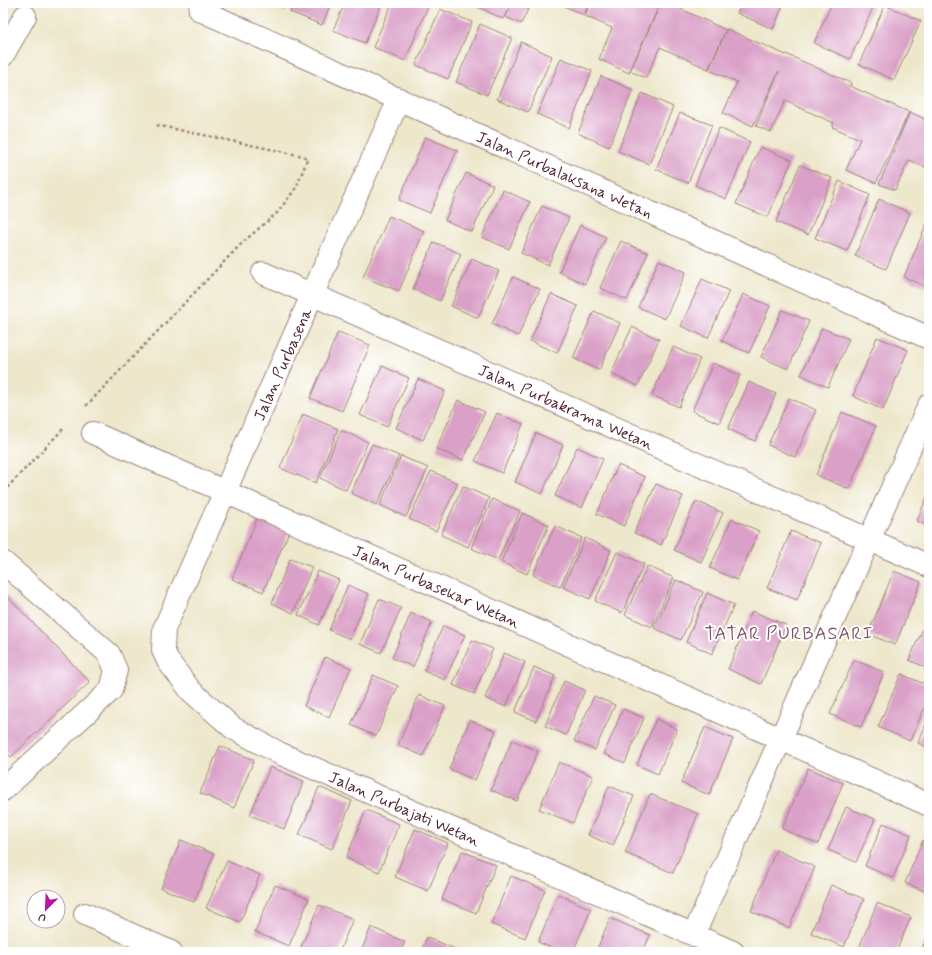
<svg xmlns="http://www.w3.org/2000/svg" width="932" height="955" font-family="Mynerve,sans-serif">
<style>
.building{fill:#daa0c8}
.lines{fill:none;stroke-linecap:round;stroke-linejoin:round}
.minor-casing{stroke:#9c837b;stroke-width:24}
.path{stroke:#9c837b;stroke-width:2.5;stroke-dasharray:3 3;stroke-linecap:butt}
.minor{stroke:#fff;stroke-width:22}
.labels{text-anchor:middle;stroke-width:4;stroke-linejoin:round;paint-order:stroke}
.street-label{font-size:16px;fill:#4a1f2b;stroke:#fff}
.quarter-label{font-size:18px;letter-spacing:1px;fill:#7c4c62;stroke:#fff}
</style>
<rect width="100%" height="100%" fill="#fff"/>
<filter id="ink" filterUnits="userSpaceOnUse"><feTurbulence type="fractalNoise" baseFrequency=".025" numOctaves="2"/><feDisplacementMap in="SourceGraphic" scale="8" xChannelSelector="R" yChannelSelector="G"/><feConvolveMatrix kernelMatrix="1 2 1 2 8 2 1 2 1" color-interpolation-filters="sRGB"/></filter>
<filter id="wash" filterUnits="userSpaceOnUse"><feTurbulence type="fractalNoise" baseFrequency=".012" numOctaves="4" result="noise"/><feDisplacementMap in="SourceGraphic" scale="16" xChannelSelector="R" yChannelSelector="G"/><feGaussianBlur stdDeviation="0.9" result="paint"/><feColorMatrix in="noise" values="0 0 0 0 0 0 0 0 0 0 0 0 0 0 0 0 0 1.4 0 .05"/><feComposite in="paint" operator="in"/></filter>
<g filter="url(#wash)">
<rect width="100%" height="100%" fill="#ede7cb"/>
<g id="blocks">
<path class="building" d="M 270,3 L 285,3 L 283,8 Z
M 294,3 L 331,3 L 322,25 L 290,12 Z
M 345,3 L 382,3 L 365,43 L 333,30 Z
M 392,3 L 429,4 L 405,61 L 373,47 Z
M 475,3 L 510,3 L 503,19 L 474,5 Z
M 512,3 L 531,3 L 521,24 L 506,17 Z
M 557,3 L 589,3 L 584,15 Z
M 590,3 L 660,3 L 629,73 L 599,59 L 612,28 L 585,16 Z
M 661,3 L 668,3 L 726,30 L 708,69 L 660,47 L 646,78 L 630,71 Z
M 715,3 L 728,3 L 726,8 Z
M 742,3 L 784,3 L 773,29 L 737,13 Z
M 832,3 L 875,3 L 850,59 L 814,43 Z
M 885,5 L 921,21 L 894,80 L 859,64 Z
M 440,9 L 472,22 L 448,79 L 416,65 Z
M 480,24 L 512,38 L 487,95 L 456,82 Z
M 727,29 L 786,55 L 786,54 L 851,83 L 850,86 L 909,112 L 876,183 L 846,170 L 860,139 L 832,127 L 834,123 L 785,101 L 771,132 L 756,126 L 779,71 L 753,126 L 723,113 L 737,82 L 709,70 Z
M 521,42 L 552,56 L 528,112 L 497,99 Z
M 561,58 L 592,71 L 569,128 L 537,114 Z
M 601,76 L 633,90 L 609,147 L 578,133 Z
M 642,93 L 673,107 L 649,164 L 618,151 Z
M 910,112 L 929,121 L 929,169 L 909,160 L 895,190 L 879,184 Z
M 680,113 L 712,125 L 688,183 L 656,169 Z
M 719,128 L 750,142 L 726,199 L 695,185 Z
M 425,137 L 457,150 L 430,213 L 399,200 Z
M 760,147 L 792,160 L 768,217 L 736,204 Z
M 800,165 L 832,178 L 808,235 L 776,222 Z
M 466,173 L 493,185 L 472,232 L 445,220 Z
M 839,181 L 870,195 L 847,251 L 815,238 Z
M 503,190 L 530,202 L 509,249 L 482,237 Z
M 879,199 L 910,213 L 886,269 L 855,256 Z
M 542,206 L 569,218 L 548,265 L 521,253 Z
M 389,216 L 424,231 L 399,291 L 363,277 Z
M 927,223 L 929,224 L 929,288 L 904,277 Z
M 580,225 L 606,237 L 585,284 L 559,272 Z
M 621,241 L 648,253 L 627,300 L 600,288 Z
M 434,242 L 461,254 L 440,301 L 413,289 Z
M 472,259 L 499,271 L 478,318 L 451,306 Z
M 659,260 L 686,272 L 665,319 L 638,307 Z
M 513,277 L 540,289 L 518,336 L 492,324 Z
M 702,279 L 729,291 L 708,338 L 681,326 Z
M 551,294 L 578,306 L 557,353 L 530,341 Z
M 743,294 L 770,306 L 749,353 L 722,341 Z
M 782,310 L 809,321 L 788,369 L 761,357 Z
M 594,311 L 620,323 L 599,370 L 573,358 Z
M 632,327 L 659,339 L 638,386 L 611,374 Z
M 822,328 L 849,339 L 828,387 L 801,375 Z
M 338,332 L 370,345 L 342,411 L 310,398 Z
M 877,337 L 908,350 L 883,410 L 853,396 Z
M 673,347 L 700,359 L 679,407 L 652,395 Z
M 713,363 L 740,375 L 719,423 L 692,411 Z
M 382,366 L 409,378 L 387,427 L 360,415 Z
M 418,379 L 445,391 L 423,440 L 396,428 Z
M 749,382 L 776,394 L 755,441 L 728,429 Z
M 789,398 L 816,410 L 795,457 L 768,445 Z
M 458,400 L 485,412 L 463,460 L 436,449 Z
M 842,412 L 876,426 L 849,489 L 816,475 Z
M 497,413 L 523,424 L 502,473 L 475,461 Z
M 303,414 L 338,429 L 316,483 L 280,468 Z
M 341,430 L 368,442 L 346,490 L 320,478 Z
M 536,433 L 563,445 L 542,494 L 515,482 Z
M 372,444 L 399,456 L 377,505 L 351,493 Z
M 577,447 L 603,459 L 582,508 L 555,496 Z
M 401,456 L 428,468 L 406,517 L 380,505 Z
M 618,465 L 645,477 L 624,526 L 597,514 Z
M 431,471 L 458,483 L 436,531 L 409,519 Z
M 656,484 L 683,496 L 661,545 L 634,533 Z
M 463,486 L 489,498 L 468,547 L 441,535 Z
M 929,492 L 929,526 L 917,521 Z
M 492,499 L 520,511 L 498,560 L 471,548 Z
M 696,501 L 723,513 L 701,562 L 674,550 Z
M 522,513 L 549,525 L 527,574 L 501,562 Z
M 258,516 L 290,529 L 263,592 L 232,579 Z
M 732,519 L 759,531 L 737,580 L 710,568 Z
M 555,526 L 582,538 L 560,587 L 533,575 Z
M 791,531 L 821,543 L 797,600 L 767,588 Z
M 585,538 L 611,550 L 590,599 L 563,587 Z
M 617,552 L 644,564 L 622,613 L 595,601 Z
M 290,559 L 312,567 L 293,613 L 272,603 Z
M 647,566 L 674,578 L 652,627 L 625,615 Z
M 318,571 L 339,580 L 319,625 L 298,615 Z
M 894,571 L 921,582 L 895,645 L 868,634 Z
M 676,580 L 703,592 L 681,640 L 654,628 Z
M 348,585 L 369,594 L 350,639 L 329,630 Z
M 3,592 L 90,682 L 11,757 L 3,749 Z
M 707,593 L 734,605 L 712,654 L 686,642 Z
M 379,599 L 401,608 L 381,653 L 360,644 Z
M 752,611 L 786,625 L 761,684 L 728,669 Z
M 411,613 L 432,622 L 413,667 L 392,658 Z
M 929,615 L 929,669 L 909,660 Z
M 443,626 L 465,635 L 445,680 L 424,671 Z
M 472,640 L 493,649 L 474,694 L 453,685 Z
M 504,653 L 525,662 L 506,707 L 485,698 Z
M 325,657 L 351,668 L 329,717 L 304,706 Z
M 854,660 L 884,672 L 861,727 L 830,714 Z
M 534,667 L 555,676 L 536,721 L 515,712 Z
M 901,674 L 929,686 L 929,698 L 910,741 L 878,727 Z
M 373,675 L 398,686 L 376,736 L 351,725 Z
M 564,681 L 585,690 L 566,735 L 545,726 Z
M 419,695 L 445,706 L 423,756 L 398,745 Z
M 594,696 L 615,705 L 595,750 L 574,741 Z
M 623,709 L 644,718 L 625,763 L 604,754 Z
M 929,717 L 929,748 L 918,743 Z
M 656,719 L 677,729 L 658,774 L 637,765 Z
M 470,720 L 496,731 L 475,780 L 449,769 Z
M 705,727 L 733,739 L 709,795 L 681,783 Z
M 512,740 L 538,751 L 517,801 L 491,790 Z
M 220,746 L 254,760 L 234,808 L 200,793 Z
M 559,762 L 593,776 L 573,823 L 539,809 Z
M 270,767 L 304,781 L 284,829 L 250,815 Z
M 808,768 L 843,783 L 818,844 L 782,829 Z
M 609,786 L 634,796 L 613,846 L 588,835 Z
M 319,787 L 352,801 L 332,849 L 299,835 Z
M 650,794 L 698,814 L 673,873 L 625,853 Z
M 846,807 L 875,819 L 856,862 L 828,850 Z
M 366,810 L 399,824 L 379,872 L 346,858 Z
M 883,823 L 911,835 L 893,878 L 865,866 Z
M 415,829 L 448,843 L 428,891 L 395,877 Z
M 181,840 L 214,854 L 194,902 L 161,888 Z
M 923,840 L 929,842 L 929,893 L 905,883 Z
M 776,850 L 815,867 L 789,928 L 751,911 Z
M 462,851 L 496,865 L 476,913 L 442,899 Z
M 227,861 L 260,875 L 240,922 L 206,908 Z
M 511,876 L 545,890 L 525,938 L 491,924 Z
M 275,885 L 309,899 L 289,946 L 255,932 Z
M 831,885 L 864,899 L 844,947 L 811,933 Z
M 558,894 L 591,909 L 573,952 L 561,952 L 538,942 Z
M 877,903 L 911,917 L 896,952 L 858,951 Z
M 319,905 L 353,919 L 339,952 L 299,952 Z
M 610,918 L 650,935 L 643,952 L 596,952 Z
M 371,927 L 405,942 L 400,952 L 361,952 Z
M 929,932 L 929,952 L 921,952 Z
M 427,937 L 462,952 L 421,952 Z"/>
</g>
</g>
<g filter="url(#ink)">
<use href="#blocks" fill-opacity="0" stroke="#9c837b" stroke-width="1"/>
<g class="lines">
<g class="minor-casing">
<g id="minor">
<path id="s1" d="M 200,10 L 929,338"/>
<path d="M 3,55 L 25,16"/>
<path id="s2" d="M 399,99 L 164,629 L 163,650 L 168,661 L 191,691 L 233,728 L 279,753 L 733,952"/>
<path id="s3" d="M 263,273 L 929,566"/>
<path id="s4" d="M 93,433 L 929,805"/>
<path d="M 3,562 L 109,654 L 116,670 L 111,690 L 3,790"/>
<path d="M 85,914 L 171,952"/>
<path d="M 694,934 L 929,405"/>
</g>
</g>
<path class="path" d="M 86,406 L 243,242 L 277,213 L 296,188 L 306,163 L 307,158 L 303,156 L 156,125
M 3,492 L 64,428"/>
<use href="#minor" class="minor"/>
</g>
</g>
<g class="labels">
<g class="street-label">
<text dy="6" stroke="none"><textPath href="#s1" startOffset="400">Jalan Purbalaksana Wetan</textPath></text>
<text transform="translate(282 364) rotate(-66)" y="6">Jalan Purbasena</text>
<text dy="6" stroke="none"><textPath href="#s3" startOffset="331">Jalan Purbakrama Wetan</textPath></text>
<text dy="6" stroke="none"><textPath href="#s4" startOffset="376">Jalan Purbasekar Wetan</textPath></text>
<text dy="6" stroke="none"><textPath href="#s2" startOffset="896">Jalan Purbajati Wetan</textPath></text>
</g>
<g class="quarter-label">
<text x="789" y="639">TATAR PURBASARI</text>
</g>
</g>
<rect width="932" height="955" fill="none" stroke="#fff" stroke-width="16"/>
<g transform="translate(46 909) rotate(204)"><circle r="19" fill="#ffffff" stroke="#b7a5aa"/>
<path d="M0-3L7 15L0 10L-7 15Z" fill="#b5179e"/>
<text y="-6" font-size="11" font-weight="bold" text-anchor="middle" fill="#4a1f2b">U</text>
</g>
</svg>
